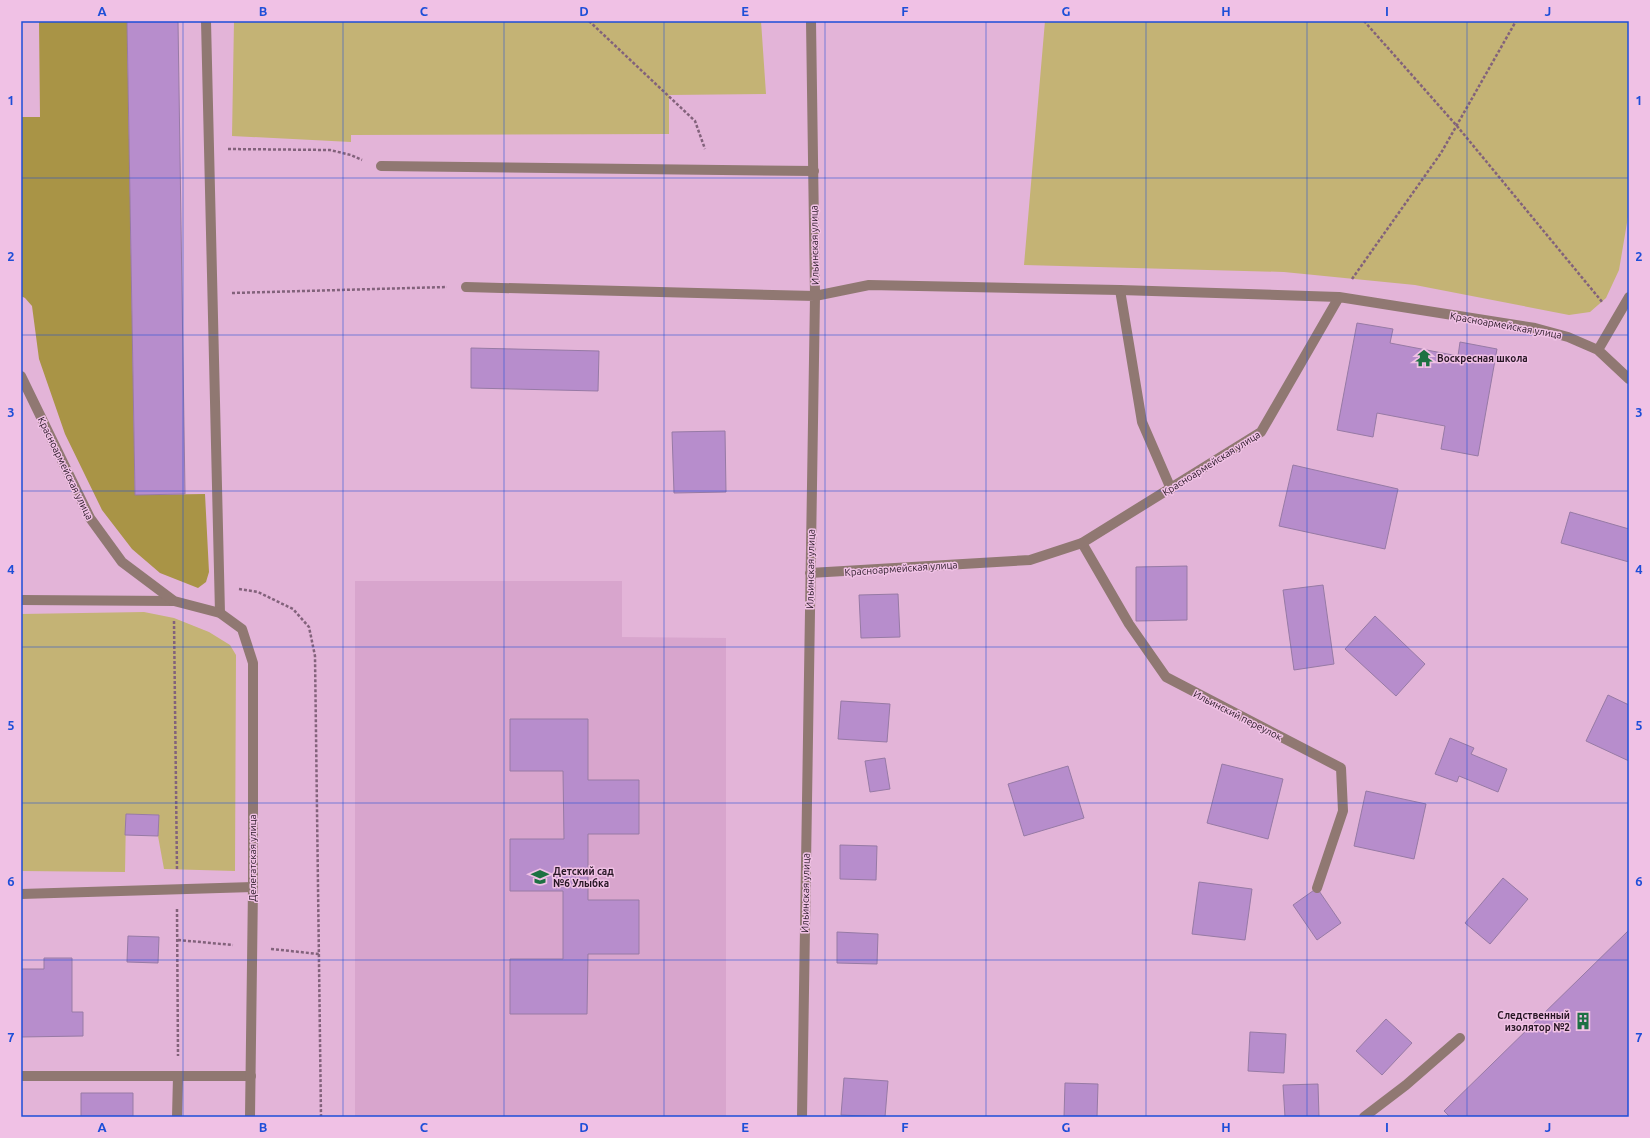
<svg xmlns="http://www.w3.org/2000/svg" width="1650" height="1138" font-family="Ubuntu,sans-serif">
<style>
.built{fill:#d8a5cd}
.green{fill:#c4b375}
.forest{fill:#a99446}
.building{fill:#b78dcc;stroke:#977aa5}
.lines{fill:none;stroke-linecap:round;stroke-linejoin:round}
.path{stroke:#82627b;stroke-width:2.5;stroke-dasharray:3 2;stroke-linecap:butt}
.service{stroke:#907872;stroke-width:10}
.minor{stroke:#907872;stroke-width:10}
.grid{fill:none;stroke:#1d4ed8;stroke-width:1;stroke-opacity:0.55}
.labels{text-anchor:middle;stroke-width:3;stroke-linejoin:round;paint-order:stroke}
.street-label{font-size:10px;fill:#271624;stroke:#f0c1e5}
.poi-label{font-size:10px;font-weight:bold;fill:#271624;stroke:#f0c1e5;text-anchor:start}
.neatline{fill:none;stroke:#1d4ed8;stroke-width:1.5}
.grid-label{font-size:13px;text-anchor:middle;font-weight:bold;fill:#1d4ed8}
</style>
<rect width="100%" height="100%" fill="#e3b4d8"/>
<path class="built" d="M 355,581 L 622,581 L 622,637 L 726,638 L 726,1117 L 355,1117 Z"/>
<path class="green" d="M 234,21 L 761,21 L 766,94 L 669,95 L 669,134 L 351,135 L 351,142 L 232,136 Z
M 1045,21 L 1629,21 L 1629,211 L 1619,270 L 1606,298 L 1590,312 L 1569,315 L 1415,285 L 1284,272 L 1024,265 Z
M 144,612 L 174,618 L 209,632 L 230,645 L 236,655 L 235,871 L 164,869 L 158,836 L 159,815 L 126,814 L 125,872 L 21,871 L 21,614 Z"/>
<path class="forest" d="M 39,21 L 127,21 L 135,495 L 205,494 L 209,572 L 206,582 L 198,588 L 160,573 L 132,549 L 102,510 L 65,434 L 39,359 L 32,306 L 25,298 L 21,296 L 21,117 L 40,117 Z"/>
<path class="building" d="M 127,21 L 178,21 L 185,494 L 135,495 Z
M 1357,323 L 1393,329 L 1390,343 L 1458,356 L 1460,342 L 1497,349 L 1478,456 L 1441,449 L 1445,426 L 1377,413 L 1373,437 L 1337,430 Z
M 471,348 L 599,351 L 598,391 L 471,388 Z
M 725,431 L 726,492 L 674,493 L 672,432 Z
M 1293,465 L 1398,489 L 1385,549 L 1279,526 Z
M 1570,512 L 1629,529 L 1629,562 L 1561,543 Z
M 1187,566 L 1187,620 L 1136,621 L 1136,567 Z
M 1323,585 L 1334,664 L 1294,670 L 1283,590 Z
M 898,594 L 900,637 L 861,638 L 859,595 Z
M 1375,616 L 1425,664 L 1396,696 L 1345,649 Z
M 1608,695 L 1629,705 L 1629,761 L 1586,741 Z
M 841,701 L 890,704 L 887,742 L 838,739 Z
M 510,719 L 588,719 L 588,780 L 639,780 L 639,834 L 588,834 L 588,900 L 639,900 L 639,954 L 588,954 L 587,1014 L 510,1014 L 510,959 L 563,959 L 563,891 L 510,891 L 510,839 L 564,839 L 563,771 L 510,771 Z
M 1450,738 L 1474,748 L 1471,754 L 1507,769 L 1498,792 L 1459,776 L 1457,782 L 1435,774 Z
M 885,758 L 890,789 L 870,792 L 865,761 Z
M 1222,764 L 1283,779 L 1268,839 L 1207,823 Z
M 1068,766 L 1084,818 L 1024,836 L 1008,784 Z
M 1366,791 L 1426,804 L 1414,859 L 1354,846 Z
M 126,814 L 159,815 L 158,836 L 125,835 Z
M 840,845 L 877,846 L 876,880 L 840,879 Z
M 1503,878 L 1528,899 L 1490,944 L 1465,923 Z
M 1199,882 L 1252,889 L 1245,940 L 1192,934 Z
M 1317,888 L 1341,923 L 1317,940 L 1293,905 Z
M 1629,930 L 1629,1117 L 1450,1117 L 1444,1111 Z
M 837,932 L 878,934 L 877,964 L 837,963 Z
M 128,936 L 159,937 L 158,963 L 127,962 Z
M 44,958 L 72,958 L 72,1012 L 83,1012 L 83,1036 L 21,1037 L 21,969 L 44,969 Z
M 1386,1019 L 1412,1043 L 1382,1075 L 1356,1051 Z
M 1250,1032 L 1286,1034 L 1284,1073 L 1248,1071 Z
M 844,1078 L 888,1081 L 885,1117 L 841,1115 Z
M 1065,1083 L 1098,1084 L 1097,1117 L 1064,1117 Z
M 1318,1084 L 1319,1117 L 1285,1117 L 1283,1085 Z
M 81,1093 L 133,1093 L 133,1117 L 81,1117 Z"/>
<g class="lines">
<path class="path" d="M 589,21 L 695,121 L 705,149
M 1364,21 L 1457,126 L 1603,303
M 228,149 L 330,150 L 351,155 L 362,160
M 1352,279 L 1441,153 L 1516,21
M 232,293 L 447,287
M 239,589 L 258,592 L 293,609 L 309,627 L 315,656 L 321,1117
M 174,621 L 177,870
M 177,909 L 178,1056
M 178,940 L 233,945
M 271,949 L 319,954"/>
<path class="service" d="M 206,21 L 220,613
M 381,166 L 814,171
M 1120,290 L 1142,422 L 1171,489
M 1082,543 L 1129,624 L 1166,677 L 1341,768 L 1343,811 L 1317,888
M 21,600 L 174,601
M 21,894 L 253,887
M 21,1076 L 251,1076
M 177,1117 L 178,1076"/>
<path class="minor" d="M 466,287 L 815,296 L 869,285 L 1120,290 L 1339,297
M 1598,350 L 1629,297
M 21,376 L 90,518 L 122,562 L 174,601 L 220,613 L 242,629 L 253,663 L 253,887 L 250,1117
M 810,573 L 1030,560 L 1082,543 L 1261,432 L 1339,297 L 1535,328 L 1568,337 L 1598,350 L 1629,379
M 802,1117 L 815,296 L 811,21
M 1364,1117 L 1406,1085 L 1460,1038"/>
</g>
<path class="grid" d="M 183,21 L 183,1117M 343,21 L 343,1117M 504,21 L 504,1117M 664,21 L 664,1117M 825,21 L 825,1117M 986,21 L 986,1117M 1146,21 L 1146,1117M 1307,21 L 1307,1117M 1467,21 L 1467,1117M 21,178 L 1629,178M 21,335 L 1629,335M 21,491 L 1629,491M 21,647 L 1629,647M 21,803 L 1629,803M 21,960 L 1629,960"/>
<defs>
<g id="temple-bare" transform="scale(1.38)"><path d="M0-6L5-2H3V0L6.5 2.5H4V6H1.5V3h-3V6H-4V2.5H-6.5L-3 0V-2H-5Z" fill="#1d7143" stroke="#f0c1e5" stroke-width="2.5" paint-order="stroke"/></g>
<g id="school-bare" transform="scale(1.38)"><path d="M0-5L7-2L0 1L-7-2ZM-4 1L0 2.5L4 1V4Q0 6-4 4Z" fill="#1d7143" stroke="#f0c1e5" stroke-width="2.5" paint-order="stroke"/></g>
<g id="building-bare" transform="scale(1.38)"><path d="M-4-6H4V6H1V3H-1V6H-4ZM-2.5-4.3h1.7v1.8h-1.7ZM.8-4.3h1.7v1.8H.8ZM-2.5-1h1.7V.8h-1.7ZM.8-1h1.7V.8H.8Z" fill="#1d7143" stroke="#f0c1e5" stroke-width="2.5" paint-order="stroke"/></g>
</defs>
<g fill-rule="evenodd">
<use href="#temple-bare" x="1424" y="358"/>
<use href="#school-bare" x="540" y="877"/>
<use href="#building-bare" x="1583" y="1021"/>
</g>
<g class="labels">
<g class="street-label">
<text transform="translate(814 245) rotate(-91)" y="4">Ильинская улица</text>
<text transform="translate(1506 325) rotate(10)" y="4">Красноармейская улица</text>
<text transform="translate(1211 463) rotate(-32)" y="4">Красноармейская улица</text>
<text transform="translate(66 468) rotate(64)" y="4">Красноармейская улица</text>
<text transform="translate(901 568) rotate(-4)" y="4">Красноармейская улица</text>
<text transform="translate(810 569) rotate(-89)" y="4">Ильинская улица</text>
<text transform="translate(1238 715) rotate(27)" y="4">Ильинский переулок</text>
<text transform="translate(252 858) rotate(-90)" y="4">Делегатская улица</text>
<text transform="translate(805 893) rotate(-89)" y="4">Ильинская улица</text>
</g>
<g class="poi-label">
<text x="1437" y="362">Воскресная школа</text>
<text x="553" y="875">Детский сад<tspan x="553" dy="12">№6 Улыбка</tspan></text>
<text x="1570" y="1019" text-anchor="end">Следственный<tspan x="1570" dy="12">изолятор №2</tspan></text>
</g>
</g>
<rect width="1650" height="1138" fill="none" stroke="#f0c1e5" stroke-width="44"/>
<rect x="22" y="22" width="1606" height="1094" class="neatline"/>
<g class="grid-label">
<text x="102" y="16">A</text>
<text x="263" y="16">B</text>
<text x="424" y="16">C</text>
<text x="584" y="16">D</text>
<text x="745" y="16">E</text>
<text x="905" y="16">F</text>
<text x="1066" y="16">G</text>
<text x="1226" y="16">H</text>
<text x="1387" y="16">I</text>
<text x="1548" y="16">J</text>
<text x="11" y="105">1</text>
<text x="1639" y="105">1</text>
<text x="11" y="261">2</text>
<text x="1639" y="261">2</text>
<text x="11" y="417">3</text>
<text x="1639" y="417">3</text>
<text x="11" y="574">4</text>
<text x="1639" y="574">4</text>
<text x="11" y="730">5</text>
<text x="1639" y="730">5</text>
<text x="11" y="886">6</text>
<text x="1639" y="886">6</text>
<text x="11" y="1042">7</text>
<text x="1639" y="1042">7</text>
<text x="102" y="1132">A</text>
<text x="263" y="1132">B</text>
<text x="424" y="1132">C</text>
<text x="584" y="1132">D</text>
<text x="745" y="1132">E</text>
<text x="905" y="1132">F</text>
<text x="1066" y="1132">G</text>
<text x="1226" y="1132">H</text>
<text x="1387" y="1132">I</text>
<text x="1548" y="1132">J</text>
</g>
</svg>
